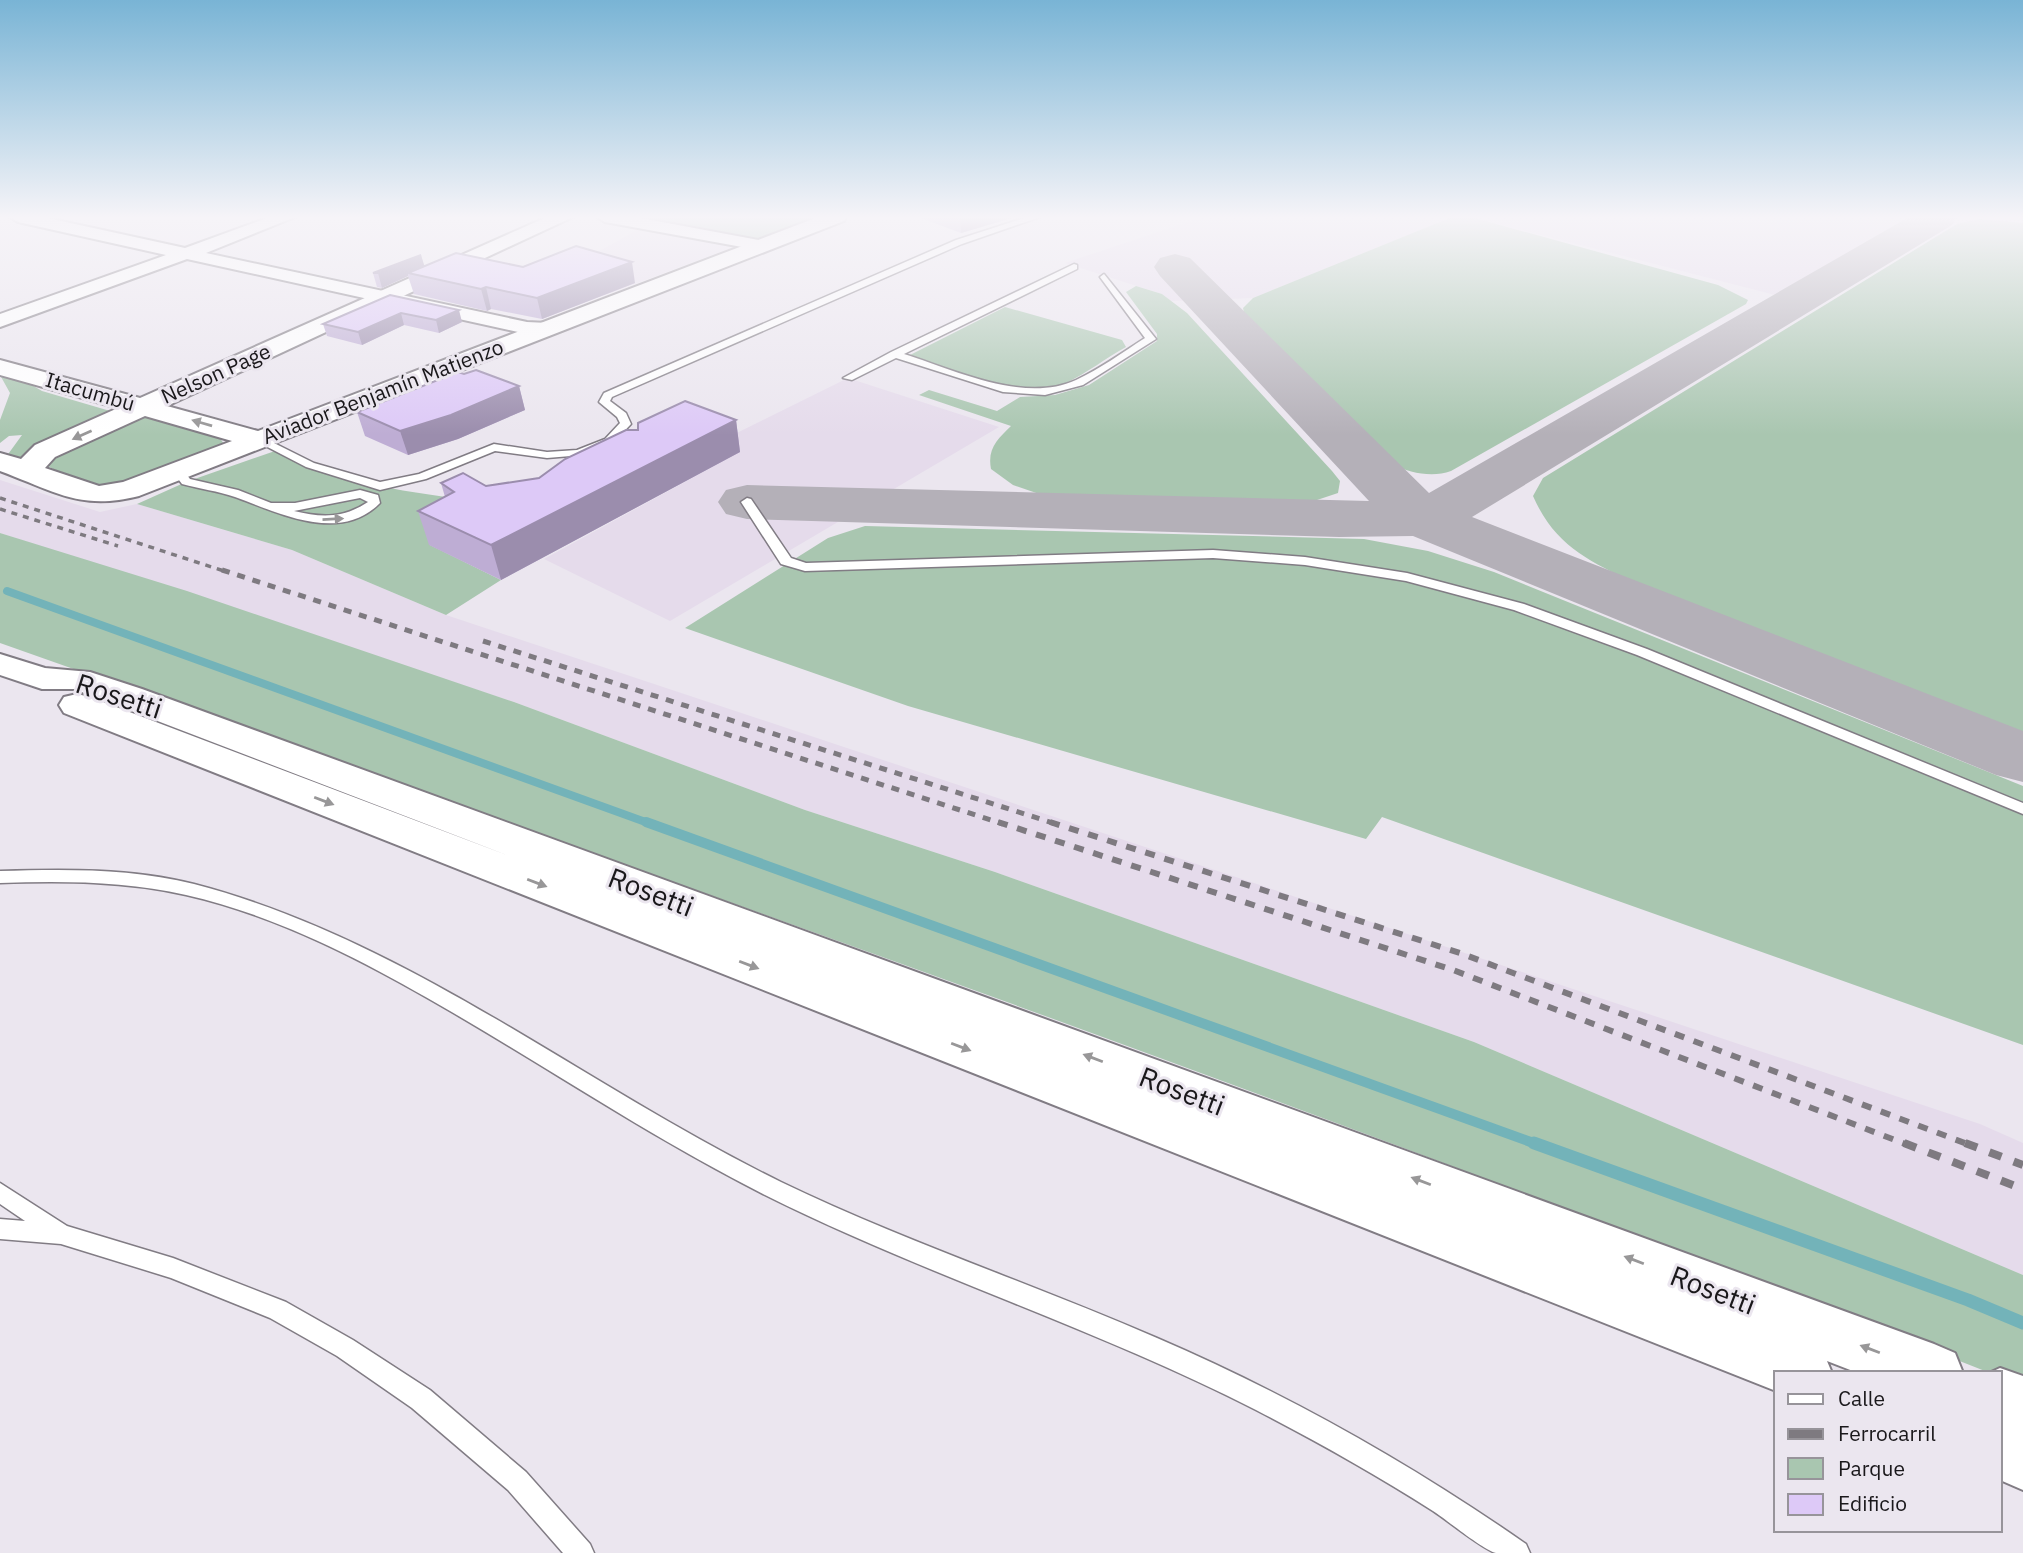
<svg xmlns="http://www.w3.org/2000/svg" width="2023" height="1553" font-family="'IBM Plex Sans',sans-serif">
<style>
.built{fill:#e5dbeb}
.green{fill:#a9c6b0}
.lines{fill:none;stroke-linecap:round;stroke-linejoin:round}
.stream-far2{stroke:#73b3b9;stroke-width:8}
.stream-far1{stroke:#73b3b9;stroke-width:10}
.stream{stroke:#73b3b9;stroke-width:13}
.taxiway{fill:#b4b0b8;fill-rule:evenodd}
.service-casing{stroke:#817c84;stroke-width:3}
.minor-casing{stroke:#817c84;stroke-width:4}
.tertiary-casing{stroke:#817c84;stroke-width:4}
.primary-casing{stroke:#817c84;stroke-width:4}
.service{fill:#fff;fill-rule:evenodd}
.minor{fill:#fff;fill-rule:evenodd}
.tertiary{fill:#fff;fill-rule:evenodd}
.primary{fill:#fff;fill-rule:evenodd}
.rail-far3{stroke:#7e7a80;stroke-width:3.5;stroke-dasharray:6 6;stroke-linecap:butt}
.rail-far2{stroke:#7e7a80;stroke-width:5;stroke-dasharray:8 8;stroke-linecap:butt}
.rail-far1{stroke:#7e7a80;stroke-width:6;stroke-dasharray:10 10;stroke-linecap:butt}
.rail{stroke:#7e7a80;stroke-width:8;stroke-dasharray:13 13;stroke-linecap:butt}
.wall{fill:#beadd4}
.shaded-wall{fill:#9b8dad}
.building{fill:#ddc9f7;stroke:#9b8dad;stroke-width:2}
.oneway{fill:#989798}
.labels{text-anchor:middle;stroke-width:6;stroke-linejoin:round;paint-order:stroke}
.far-street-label{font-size:21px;fill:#1a181b;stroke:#ebe6ef}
.near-street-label{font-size:28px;fill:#1a181b;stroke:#ebe6ef}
</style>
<rect width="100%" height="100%" fill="#ebe6ef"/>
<path class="built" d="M 1203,217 L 1452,217 L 1253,298 L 1171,301 L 1162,294 L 1065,263 Z
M 1472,217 L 1913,217 L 1783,297 Z
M 641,228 L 736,246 L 611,293 L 556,275 Z
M 848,378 L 999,427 L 670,621 L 544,559 L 736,454 L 660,471 Z
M 0,480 L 100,512 L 137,504 L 292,550 L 446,615 L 1980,1124 L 2023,1143 L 2023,1275 L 1474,1042 L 995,872 L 805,810 L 514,702 L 0,533 Z"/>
<path class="green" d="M 624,217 L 824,217 L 761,240 L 750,240 Z
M 1452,217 L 1471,217 L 1718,285 L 1748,300 L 1746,304 L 1451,471 C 1432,478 1410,473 1392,464 L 1246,322 L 1243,308 L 1253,298 Z
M 1979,219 L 2023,223 L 2023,733 L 1634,583 C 1588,560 1555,546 1533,496 L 1543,478 L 1957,224 Z
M 1136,286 L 1162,294 L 1187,313 L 1332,471 L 1340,481 L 1338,493 L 1311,502 L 1048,497 L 1013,485 L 991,469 C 987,448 998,439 1011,426 L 919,395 L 929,390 L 997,411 L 1020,397 L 1055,395 L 1089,385 L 1157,341 L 1157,334 L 1126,292 Z
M 1005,307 L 1122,340 L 1126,347 C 1106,358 1087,373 1066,383 C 1022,403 952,369 908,356 Z
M 0,375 L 25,381 L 42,391 L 117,413 L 22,461 L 6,457 L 22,435 L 9,436 L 0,443 L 0,420 L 10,393 Z
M 143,417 L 217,434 L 224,444 L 112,486 L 77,482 L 46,465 L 48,457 Z
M 275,451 C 345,485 408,492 484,502 L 430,545 L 501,580 L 446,615 L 292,550 L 137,504 L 186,482 Z
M 865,526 L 1364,539 L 1428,551 L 1494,572 L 2023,786 L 2023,1045 L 1382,817 L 1366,839 L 908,706 L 685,628 L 828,538 Z
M 0,533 L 187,591 L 514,702 L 805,810 L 995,872 L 1474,1042 L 2023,1275 L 2023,1386 L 2000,1373 L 1990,1373 C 1333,1113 666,879 0,643 Z"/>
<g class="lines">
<path class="stream-far2" d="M 7,591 L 651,824"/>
<path class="stream-far1" d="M 646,822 L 1539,1145"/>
<path class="stream" d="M 1534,1143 L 1968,1300 L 2023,1323"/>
<path class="taxiway" d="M 1909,217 L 1957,217 L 1952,225 L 1472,517 L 2023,731 L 2023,782 L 1996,775 L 1413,536 L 1339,537 L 747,519 L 726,514 L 718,502 L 726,490 L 747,485 L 1369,501 L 1160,276 L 1154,267 L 1160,258 L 1175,254 L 1190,258 L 1429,493 Z"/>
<g class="service-casing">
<path id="service" d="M 1027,217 L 1040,217 L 962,244 L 612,397 L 610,401 L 626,413 L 631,424 L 613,443 L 583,455 L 547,458 L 495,451 L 426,479 L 380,490 L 306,467 L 254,440 L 264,438 L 314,463 L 380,482 L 419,474 L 494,444 L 547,452 L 577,450 L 605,439 L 620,423 L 617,417 L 599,402 L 604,393 L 956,240 Z
M 1074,264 L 1077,265 L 1077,269 L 904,354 C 955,370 1024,404 1076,380 C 1100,369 1123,352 1145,338 L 1100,277 L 1104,274 L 1156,339 L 1083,385 L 1045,395 L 1003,392 L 896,358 L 852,380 L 843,378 L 891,352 Z
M 179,469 L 183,470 L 190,479 L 238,490 L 271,503 L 295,503 L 360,490 L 378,495 L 380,503 C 340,544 279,513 235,497 C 218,491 200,489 182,484 L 173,472 ZM 360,498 L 368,502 C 344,518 322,518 294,511 Z
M 747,498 L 751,499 L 791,558 L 806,563 L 1213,550 L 1305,557 L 1407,573 L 1524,604 L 1647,649 L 2023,803 L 2023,814 L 1637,655 L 1514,610 L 1406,581 L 1305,565 L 1213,558 L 805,571 L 781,564 L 741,502 Z
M 0,871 C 64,869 131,868 194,884 C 409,940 584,1086 781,1182 C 903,1241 1033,1284 1157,1338 C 1287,1394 1410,1463 1526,1544 L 1530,1553 C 1520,1553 1506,1553 1496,1553 C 1483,1550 1447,1520 1433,1511 C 1375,1474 1316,1441 1256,1410 C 1096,1328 925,1275 765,1195 C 656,1140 555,1072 450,1011 C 368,963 279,916 186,895 C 125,881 62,881 0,883 Z
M 0,1183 L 67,1226 L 173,1258 L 286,1302 L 353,1340 L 430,1390 L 526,1472 L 590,1544 L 594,1553 L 563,1553 L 508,1490 L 412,1408 L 337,1356 L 270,1318 L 171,1278 L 61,1244 L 0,1239 L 0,1219 L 25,1221 L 0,1204 Z"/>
</g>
<g class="minor-casing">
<path id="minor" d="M 10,217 L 43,217 L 185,248 L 270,217 L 295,217 L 206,253 L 527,322 L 548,323 L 558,329 L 548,335 L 527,334 L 187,259 L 0,327 L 0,314 L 166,255 L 18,222 Z
M 597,217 L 635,217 L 764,241 L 773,246 L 764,251 L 605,222 Z"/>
</g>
<g class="tertiary-casing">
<path id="tertiary" d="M 547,217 L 573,217 L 167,406 L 258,431 L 818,217 L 846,217 L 844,221 L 139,496 C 80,511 54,491 0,471 L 0,453 L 21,459 L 35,445 L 118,408 L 0,375 L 0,360 L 140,398 ZM 145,416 L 232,441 L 123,482 L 99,486 L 45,468 L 55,457 Z"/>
</g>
<g class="primary-casing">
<path id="primary" d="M 0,654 L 45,668 L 90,672 L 142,689 L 1934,1344 L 1955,1353 L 1963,1373 L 1858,1373 L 1827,1361 L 1832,1373 L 1776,1373 L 1776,1391 L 64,713 L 59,705 L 64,697 L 77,694 L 90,697 L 567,878 L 74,689 L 42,689 L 0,675 Z
M 2000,1368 L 2023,1376 L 2023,1490 L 2000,1480 L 2000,1373 L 1989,1373 Z"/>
</g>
<use href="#service" class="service"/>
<use href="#minor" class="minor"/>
<use href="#tertiary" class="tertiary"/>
<use href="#primary" class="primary"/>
<path class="rail-far3" d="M 0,498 L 227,572
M 0,509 L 118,546"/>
<path class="rail-far2" d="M 222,570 L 1003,824
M 483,641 L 1056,824"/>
<path class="rail-far1" d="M 998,822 L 1453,970 L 1908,1145
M 1050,822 L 1460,953 L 1970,1145"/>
<path class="rail" d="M 1904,1143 L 2023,1189
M 1965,1143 L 2023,1165"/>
</g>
<path class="wall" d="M 918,217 L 1015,217 L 961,233 Z
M 421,255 L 424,266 L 523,267 L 635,283 L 542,319 L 491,309 L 487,311 L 414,294 L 408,276 L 382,288 L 377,287 L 373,273 Z
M 390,295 L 462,322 L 439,333 L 404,325 L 362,345 L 327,336 L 323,324 Z
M 464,374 L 519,386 L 525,410 L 458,439 L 408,455 L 365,436 L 357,412 Z
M 736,420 L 740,452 L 501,580 L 429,545 L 418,511 L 445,497 L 441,483 L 486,486 L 539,478 L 638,430 Z"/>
<path class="shaded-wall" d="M 960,217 L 1015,217 L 961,233 Z
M 421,255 L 425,268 L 408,273 L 408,276 L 382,288 L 378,273 Z
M 632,262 L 635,283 L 542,319 L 537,298 Z
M 486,287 L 491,309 L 487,311 L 481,289 Z
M 459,310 L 462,322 L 439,333 L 436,320 Z
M 401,313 L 404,325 L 362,345 L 358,332 Z
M 519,386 L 525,410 L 458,439 L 408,455 L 400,431 Z
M 736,420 L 740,452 L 501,580 L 491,545 Z"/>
<path class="building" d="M 576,246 L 632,262 L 537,298 L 486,287 L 481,289 L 408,273 L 456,253 L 523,267 Z
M 421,255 L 378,273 L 373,273 Z
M 390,295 L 459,310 L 436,320 L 401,313 L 358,332 L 323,324 Z
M 476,370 L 519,386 L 451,415 L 400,431 L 357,412 L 458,372 L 464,374 Z
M 685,401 L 736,420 L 491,545 L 418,511 L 454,492 L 441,483 L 463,473 L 486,486 L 539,478 L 565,459 L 626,430 L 638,430 L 638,423 Z"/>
<defs><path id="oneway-solid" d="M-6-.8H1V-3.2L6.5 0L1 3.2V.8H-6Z" transform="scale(1.75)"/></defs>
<g class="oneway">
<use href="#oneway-solid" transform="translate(202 423) rotate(-164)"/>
<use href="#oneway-solid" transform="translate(82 435) rotate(156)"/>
<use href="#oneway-solid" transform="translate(333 519) rotate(-3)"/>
<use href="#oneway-solid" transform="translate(324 801) rotate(21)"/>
<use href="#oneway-solid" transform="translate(537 883) rotate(21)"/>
<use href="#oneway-solid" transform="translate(749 965) rotate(21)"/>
<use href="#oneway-solid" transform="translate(961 1047) rotate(21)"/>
<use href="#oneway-solid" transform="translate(1093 1058) rotate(-159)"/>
<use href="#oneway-solid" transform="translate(1421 1181) rotate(-159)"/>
<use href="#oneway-solid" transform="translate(1634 1260) rotate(-159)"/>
<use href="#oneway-solid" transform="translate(1870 1349) rotate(-159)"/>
</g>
<linearGradient id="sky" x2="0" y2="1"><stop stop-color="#79b4d5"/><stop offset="0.5" stop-color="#f6f4f8"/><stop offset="1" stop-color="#f6f4f8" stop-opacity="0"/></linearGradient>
<rect width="2023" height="435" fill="url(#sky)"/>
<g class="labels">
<g class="far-street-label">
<text transform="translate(216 374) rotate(-24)" y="7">Nelson Page</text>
<text transform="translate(90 392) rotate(16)" y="7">Itacumbú</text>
<text transform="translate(383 392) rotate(-21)" y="7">Aviador Benjamín Matienzo</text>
</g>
<g class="near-street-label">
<text transform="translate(119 696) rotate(18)" y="10">Rosetti</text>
<text transform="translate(651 892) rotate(21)" y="10">Rosetti</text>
<text transform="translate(1182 1091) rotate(21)" y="10">Rosetti</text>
<text transform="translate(1713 1290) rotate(21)" y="10">Rosetti</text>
</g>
</g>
<rect x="1774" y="1371" width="228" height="161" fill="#ebe6ef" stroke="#97949a" stroke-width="2"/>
<rect x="1788" y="1394" width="35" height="10" fill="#ffffff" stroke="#97949a" stroke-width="2"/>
<text x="1838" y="1406" font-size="21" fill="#1a181b">Calle</text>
<rect x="1788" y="1429" width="35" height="10" fill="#7e7a80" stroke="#97949a" stroke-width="2"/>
<text x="1838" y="1441" font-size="21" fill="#1a181b">Ferrocarril</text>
<rect x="1788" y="1458" width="35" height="21" fill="#a9c6b0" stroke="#97949a" stroke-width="2"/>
<text x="1838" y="1476" font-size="21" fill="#1a181b">Parque</text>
<rect x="1788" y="1494" width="35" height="21" fill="#ddc9f7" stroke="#97949a" stroke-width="2"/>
<text x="1838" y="1511" font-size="21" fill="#1a181b">Edificio</text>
</svg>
